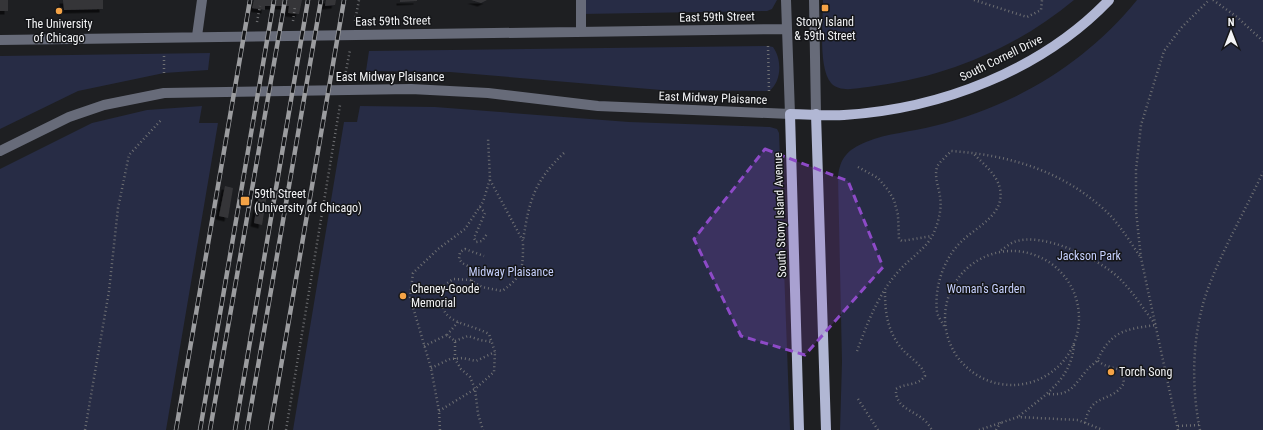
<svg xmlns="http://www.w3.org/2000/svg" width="1263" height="430" font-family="'Roboto Condensed',sans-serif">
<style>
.green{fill:#272c45}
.building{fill:#363639;filter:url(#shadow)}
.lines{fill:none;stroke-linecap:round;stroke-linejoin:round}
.path{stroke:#6f7073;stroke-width:2.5;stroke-dasharray:1 3;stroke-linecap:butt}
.minor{stroke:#676b79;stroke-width:10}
.major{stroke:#b1b7d4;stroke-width:10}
.rail-casing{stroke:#9b9c9f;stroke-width:4.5}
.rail{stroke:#151619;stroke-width:3;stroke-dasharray:9;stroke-linecap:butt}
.marked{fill:#8d4ac7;fill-opacity:0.2;stroke:#8d4ac7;stroke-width:3;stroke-dasharray:8 5;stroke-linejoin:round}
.poi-dot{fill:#f5a346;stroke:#151619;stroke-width:1.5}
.labels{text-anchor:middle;stroke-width:3;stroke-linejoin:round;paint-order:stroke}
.street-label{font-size:12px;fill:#f3f4f6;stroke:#151619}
.poi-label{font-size:12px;fill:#f3f4f6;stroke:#151619;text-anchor:start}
.park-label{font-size:12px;fill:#c6d0fd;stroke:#151619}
</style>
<defs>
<filter id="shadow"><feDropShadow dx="-3.5" dy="3.5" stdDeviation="0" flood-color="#0009"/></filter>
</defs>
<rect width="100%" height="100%" fill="#1e1f22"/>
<path class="green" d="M 581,0 L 777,0 L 772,9 L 767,11 L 581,14 Z
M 823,0 L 1074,0 C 1015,49 944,78 868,87 C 857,88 840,93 831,83 C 818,68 823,21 823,0 Z
M 1137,0 L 1263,0 L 1263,430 L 840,430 L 842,362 L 838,177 C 840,158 847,150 866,142 C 887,133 912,132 934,126 C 1014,106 1084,65 1137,0 Z
M 768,46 L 773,47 C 782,59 782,82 769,91 L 661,90 L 450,72 L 366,71 L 369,51 Z
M 210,53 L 208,70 L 164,73 L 78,91 L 0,129 L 0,56 Z
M 202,106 L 199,123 L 218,123 L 166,430 L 0,430 L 0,169 L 92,123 L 147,110 Z
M 360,106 L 435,107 L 629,122 L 770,127 L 777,129 L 779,133 L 790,430 L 293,430 L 344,122 L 357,122 Z"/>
<path class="building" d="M 0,0 L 8,0 L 8,11 L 0,11 Z
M 63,0 L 103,0 L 103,9 L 64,10 Z
M 254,0 L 302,0 L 299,14 L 288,13 L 289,6 L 265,6 L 265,10 L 252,8 Z
M 326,0 L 336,0 L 335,5 L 325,6 Z
M 400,0 L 417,0 L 417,1 L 400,2 Z
M 471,0 L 487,0 L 481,3 Z
M 225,186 L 233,188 L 228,218 L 219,216 Z
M 259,193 L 267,194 L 262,225 L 254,223 Z"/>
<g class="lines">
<path class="path" d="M 974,0 L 1027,17 L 1041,10 L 1042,0
M 1213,0 L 1237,17 L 1263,41
M 293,21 L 295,6
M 355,21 L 359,0
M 257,22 L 260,6
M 768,46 L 769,91
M 164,73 L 164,54
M 345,76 L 350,50
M 858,167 L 878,178 L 888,190 L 894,200 L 898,215 L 899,239 L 902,241 L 932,236
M 490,180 L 523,241 C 529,201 534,181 565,152
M 480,207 L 485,213 L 474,238 L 476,242 L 482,241 L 487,234
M 1001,250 C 1005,248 1009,244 1014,242 C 1042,231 1100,259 1120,279 C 1134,293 1144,310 1156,325 C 1143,327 1128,328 1117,335 C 1107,342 1103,349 1098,359 C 1096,363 1090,366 1087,370 C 1074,385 1071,396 1048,394
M945 318a67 67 0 1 1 134 0a67 67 0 1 1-134 0Z
M 472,281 L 468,266 L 462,263 L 459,259 L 460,252 L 465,249 L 484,256
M 885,292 C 885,314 888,333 903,350 C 910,358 923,365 925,376 C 918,386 905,383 896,389 C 895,408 913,410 924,420 C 928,423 930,427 932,430
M 458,322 L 447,335 L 455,341 L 455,359 L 461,369 L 470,377 L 475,389 L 494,372 L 495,352 L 489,334 C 462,320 435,325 443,286 L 453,279 L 470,280 L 482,287 L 502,291 C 524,276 523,266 523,241
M 944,326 C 942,322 938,317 937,312 C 934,287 944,257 963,240 C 978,226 1005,214 1000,189 C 997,174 983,164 973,153
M 455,341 L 468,336 L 480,340 L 492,342
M 424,346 L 447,335
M 857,351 C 867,324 878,295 897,273 C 909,258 928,249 935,230 C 939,220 942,207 940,197 C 939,187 934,178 937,167 C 939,162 947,156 951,151 C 1010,155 1063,171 1107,212 C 1120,225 1131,243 1141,258
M 431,368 L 450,359 L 463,358 L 476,361 L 495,352
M 858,399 L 878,430
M 439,411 L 475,389 L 478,414 L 483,430
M 1019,416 C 1044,396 1072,379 1074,344
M 1085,423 C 1091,391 1112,404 1124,383 L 1122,371 C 1114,367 1104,367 1097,360
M 1178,426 L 1199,425
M 85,430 L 109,291 L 118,208 L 129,155 L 162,119
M 286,430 L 340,105
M 440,430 L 439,411 L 431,368 L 410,297 L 413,273 L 438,249 L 465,229 L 483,202 L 490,179 L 488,138
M 979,430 L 1018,417 L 1078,420 L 1103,430
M 996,430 L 1001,422
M 1178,430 L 1141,258 L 1136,211 L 1136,170 L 1141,125 L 1164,51 L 1182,27 L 1209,0
M 1200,430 C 1191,386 1192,337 1206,294 C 1221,252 1244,213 1263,172"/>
<path class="minor" d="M 581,0 L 581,32
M 814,0 L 816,114
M 197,36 L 202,0
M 0,40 L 787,29
M 0,151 L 69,117 L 104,105 L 164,93 L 411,89 L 488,93 L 598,106 L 790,114 L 786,0"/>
<path class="major" d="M 816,114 L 826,430
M 799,430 L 790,114 C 808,114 826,116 844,115 C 941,109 1042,70 1109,0"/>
<g class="rail-casing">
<path id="rail" d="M 176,430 L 250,0
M 200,430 L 274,0
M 210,430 L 285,0
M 235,430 L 308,0
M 247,430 L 321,0
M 270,430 L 344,0"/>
</g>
<use href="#rail" class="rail"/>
</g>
<path class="marked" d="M 765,149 L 848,181 L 883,267 L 805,355 L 741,336 L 694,239 Z"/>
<g class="poi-dot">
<rect x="821" y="4" width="8" height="8" rx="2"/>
<circle cx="59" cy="11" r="4"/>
<rect x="240" y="196" width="10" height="10" rx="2"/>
<circle cx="403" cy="296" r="4"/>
<circle cx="1111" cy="372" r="4"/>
</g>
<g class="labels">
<g class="street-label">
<text transform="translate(717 17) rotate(-1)" y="4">East 59th Street</text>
<text transform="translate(393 21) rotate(-1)" y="4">East 59th Street</text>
<text transform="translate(1001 58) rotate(-26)" y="4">South Cornell Drive</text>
<text x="390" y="81">East Midway Plaisance</text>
<text transform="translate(713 98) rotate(2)" y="4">East Midway Plaisance</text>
<text transform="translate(780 215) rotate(-92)" y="4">South Stony Island Avenue</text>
</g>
<g class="poi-label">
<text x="825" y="26" text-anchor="middle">Stony Island<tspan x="825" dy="14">&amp; 59th Street</tspan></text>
<text x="59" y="28" text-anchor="middle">The University<tspan x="59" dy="14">of Chicago</tspan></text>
<text x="254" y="198">59th Street<tspan x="254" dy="14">(University of Chicago)</tspan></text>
<text x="411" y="293">Cheney-Goode<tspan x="411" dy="14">Memorial</tspan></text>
<text x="1119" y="376">Torch Song</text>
</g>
<g class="park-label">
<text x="1089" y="260">Jackson Park</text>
<text x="511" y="276">Midway Plaisance</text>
<text x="986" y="293">Woman's Garden</text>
</g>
</g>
<g transform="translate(1231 32)" stroke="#151619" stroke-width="3" paint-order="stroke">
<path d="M0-3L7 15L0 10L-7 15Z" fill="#f3f4f6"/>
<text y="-6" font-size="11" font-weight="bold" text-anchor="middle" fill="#f3f4f6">N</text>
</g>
</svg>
